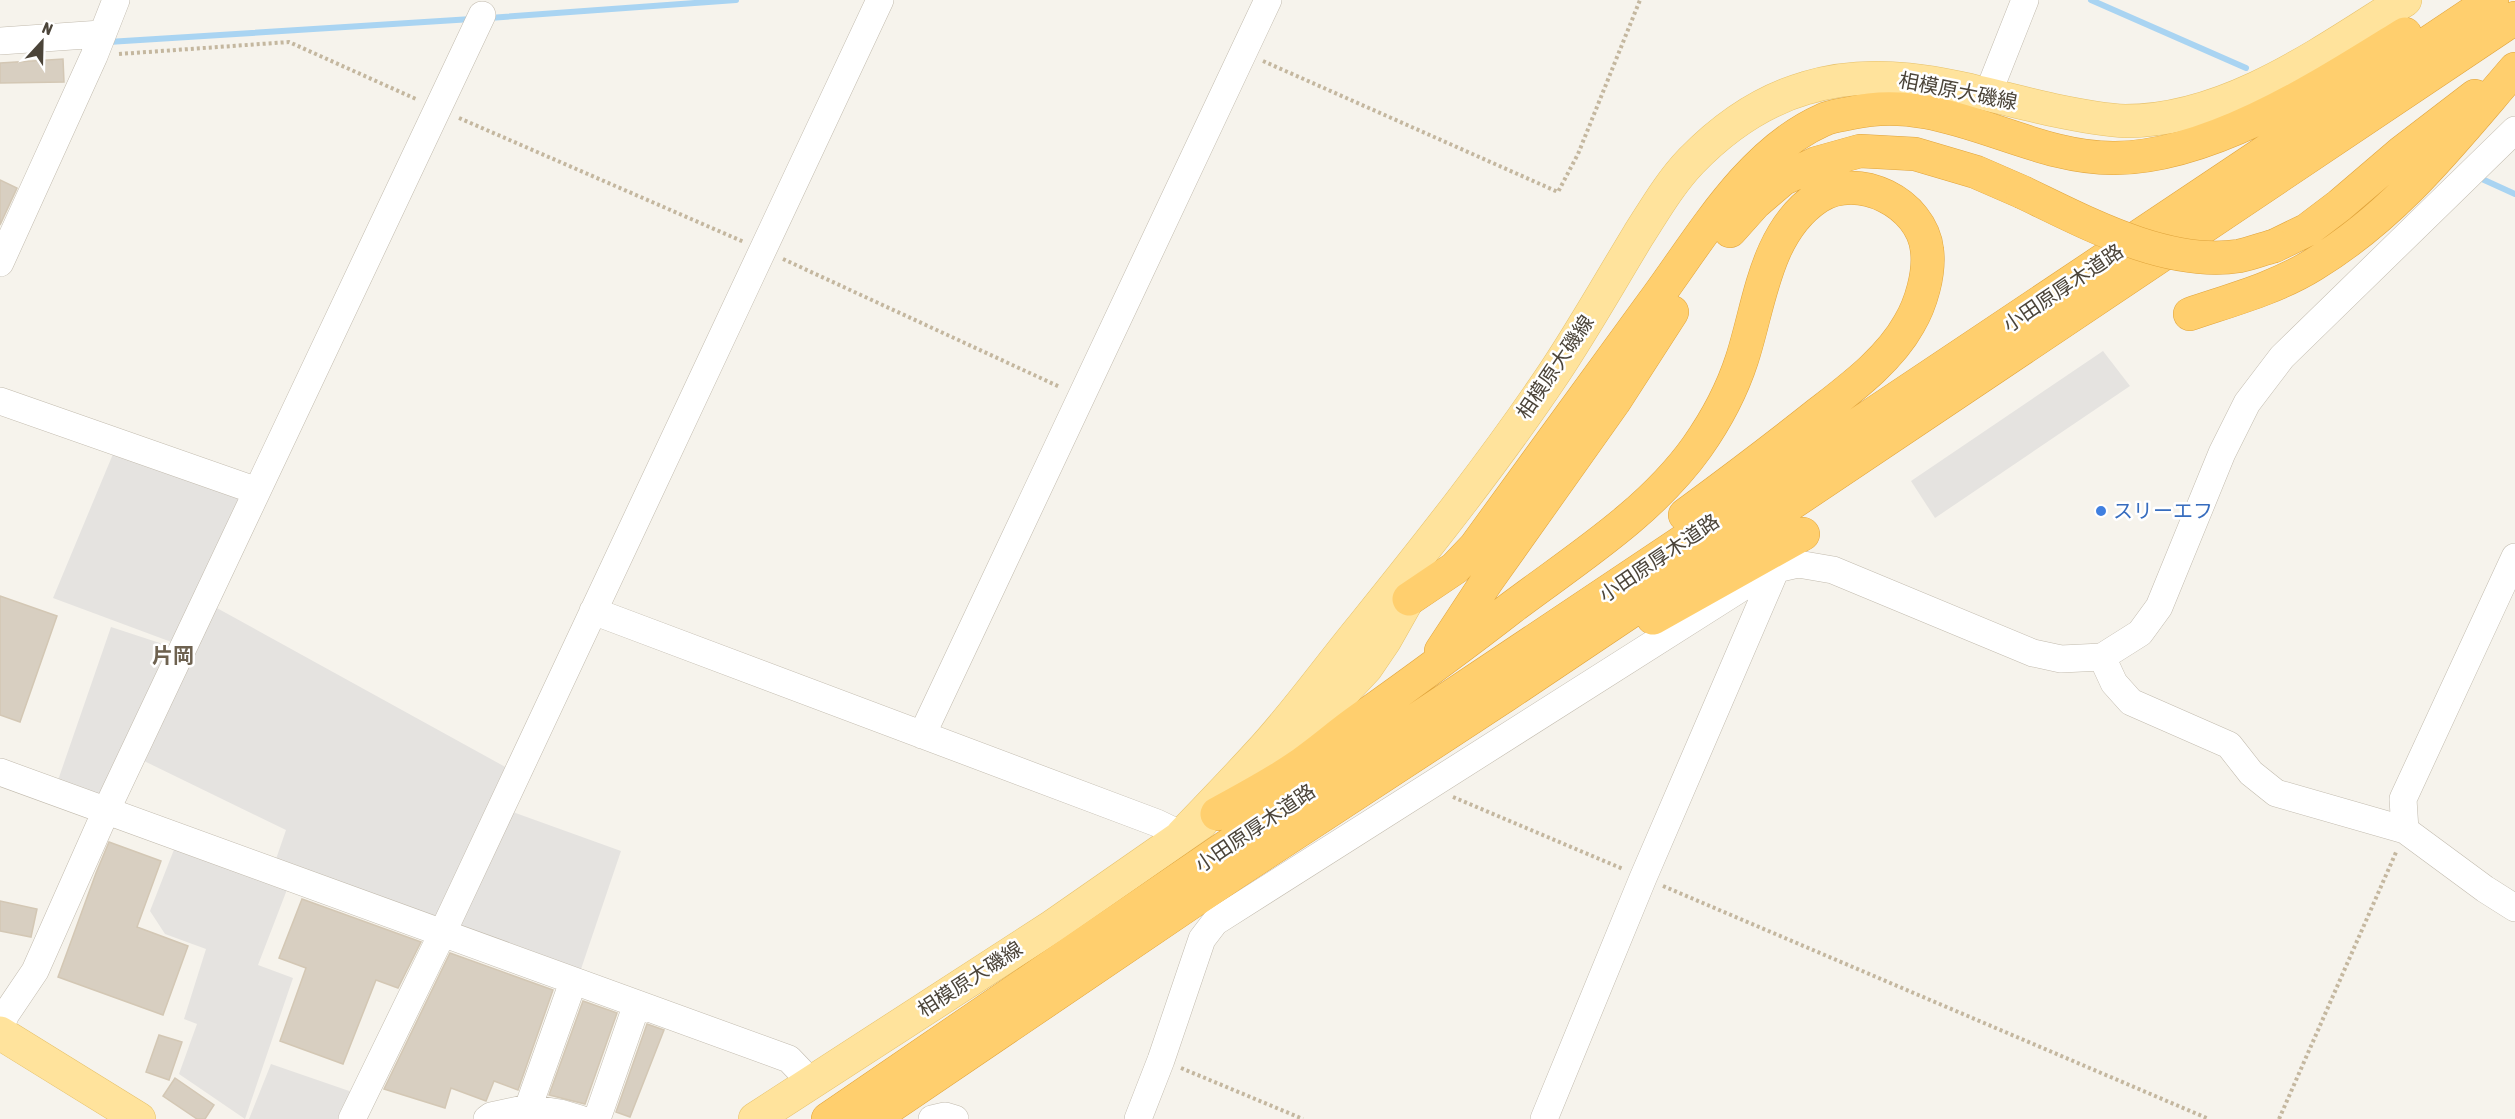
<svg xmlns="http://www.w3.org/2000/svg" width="2515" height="1119" font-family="'Asap Condensed','Noto Sans JP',sans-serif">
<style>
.parking{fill:#e5e3e0}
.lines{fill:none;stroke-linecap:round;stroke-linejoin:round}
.stream{stroke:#a9d4f2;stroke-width:6}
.building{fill:#d8cfc1;stroke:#d3c7b4;stroke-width:1.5}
.minor-casing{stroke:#c2bbae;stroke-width:28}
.major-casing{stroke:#e6c16a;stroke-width:34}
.highway-casing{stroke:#e0a43c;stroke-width:34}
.path{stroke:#c4b79f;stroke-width:4;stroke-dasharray:3 3;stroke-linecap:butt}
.minor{stroke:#fff;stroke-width:27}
.major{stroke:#ffe39c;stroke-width:33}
.highway{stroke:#ffcf6e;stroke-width:33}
.highway-bridge-casing{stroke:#e0a43c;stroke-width:34;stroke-linecap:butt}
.highway-bridge{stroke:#ffcf6e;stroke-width:33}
.shop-dot{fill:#3f7fe0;stroke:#fff;stroke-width:2}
.labels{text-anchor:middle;stroke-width:5;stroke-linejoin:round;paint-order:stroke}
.street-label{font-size:20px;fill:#4b4439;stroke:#fff}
.shop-label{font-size:20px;fill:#366cbe;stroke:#fff;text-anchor:start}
.neighbourhood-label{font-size:21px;font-weight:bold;fill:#6e6250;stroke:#fff}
</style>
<rect width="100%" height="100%" fill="#f6f3ec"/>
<path class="parking" d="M 2103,351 L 2130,386 L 1935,518 L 1911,481 Z
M 113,454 L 243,498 L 174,643 L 53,598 Z
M 215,607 L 509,769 L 437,926 L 275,862 L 286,830 L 142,760 Z
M 111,627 L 172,647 L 99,802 L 56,786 Z
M 510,811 L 621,851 L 580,972 L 452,929 Z
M 175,847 L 288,887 L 258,965 L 293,978 L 245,1119 L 179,1074 L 197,1024 L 184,1019 L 206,949 L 165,934 L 150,911 Z
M 271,1064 L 355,1093 L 343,1119 L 249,1119 Z"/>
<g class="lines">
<path class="stream" d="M 2091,0 L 2246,68
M 489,18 L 736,0
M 108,42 L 472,19
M 2482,179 L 2515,194"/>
</g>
<path class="building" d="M 63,59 L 64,82 L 0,83 L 0,63 Z
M 0,180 L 17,188 L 0,225 Z
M 0,596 L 57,616 L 20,722 L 0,715 Z
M 109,842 L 161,861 L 137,927 L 188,946 L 163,1015 L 58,977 L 96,873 Z
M 302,899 L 421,942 L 398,988 L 376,980 L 343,1064 L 280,1041 L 306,968 L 279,958 Z
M 0,901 L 37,909 L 31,937 L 0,931 Z
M 450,953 L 553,990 L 518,1090 L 494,1081 L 486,1101 L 451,1088 L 445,1108 L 384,1089 Z
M 583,1001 L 617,1013 L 585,1104 L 549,1095 Z
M 647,1024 L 664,1030 L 630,1117 L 616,1112 Z
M 159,1035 L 182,1042 L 169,1080 L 146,1072 Z
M 175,1078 L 214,1105 L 205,1119 L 197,1119 L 163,1096 Z"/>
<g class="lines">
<g class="minor-casing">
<path id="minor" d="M 0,41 L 101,34
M 1987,96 L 2025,0
M 0,263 L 94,56 L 116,0
M 0,401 L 257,491
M 593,611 L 1157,823 L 1182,835
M 2102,657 L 2114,683 L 2131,702 L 2229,745 L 2251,773 L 2276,793 L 2405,830 L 2485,889 L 2515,908
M 922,735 L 1268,0
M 0,772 L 789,1059 L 810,1081
M 2405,830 L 2403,799 L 2515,557
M 0,1027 L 6,1014 L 35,971 L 106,811 L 482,15
M 528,1108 L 573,982
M 352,1119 L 442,934 L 880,0
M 487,1119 L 491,1116 L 528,1108 L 560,1113 L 580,1119
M 597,1119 L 637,1004
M 932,1119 L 945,1116 L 955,1119
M 1138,1119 L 1161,1060 L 1202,939 L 1215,922 L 1749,583 L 1776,569 L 1798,564 L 1833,570 L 2033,653 L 2061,659 L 2102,657 L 2140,633 L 2159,607 L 2222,453 L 2247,403 L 2282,357 L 2515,130
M 1544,1119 L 1643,878 L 1776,569"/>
</g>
<g class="major-casing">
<path id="major" d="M 1279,761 L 1366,668 L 1385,640 L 1416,585
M 1182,835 C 1210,806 1238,777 1266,746 C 1300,708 1330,666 1363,626 C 1429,544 1495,461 1554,373 C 1584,328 1611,280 1639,234 C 1655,209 1670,183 1691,161 C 1723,128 1761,101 1806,88 C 1889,62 1971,92 2053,110 C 2077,115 2101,120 2125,121 C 2228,121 2322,52 2405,0
M 0,1033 L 139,1119
M 755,1119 L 1053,926 L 1201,823"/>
</g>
<g class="highway-casing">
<path id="highway" d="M 1730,231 L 1755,203 L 1783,179 L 1817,163 L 1860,151 L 1915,154 L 1976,172 L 2022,192
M 2274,246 L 2307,230 L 2340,205 L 2402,152 L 2475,96
M 2190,314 C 2231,300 2276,288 2313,265 C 2397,214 2452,142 2515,69
M 1409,599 L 1455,568 L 1475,547 C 1534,466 1593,385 1652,304 C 1699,241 1748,153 1823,120 C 1831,116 1842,115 1851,113 C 1944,91 2024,159 2115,158 C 2213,157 2324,84 2405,34
M 1653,618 L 1803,534
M 1441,651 L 1487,581 L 1614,402 L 1672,312
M 1217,814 C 1244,799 1271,785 1296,768 C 1318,753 1337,736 1358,721 C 1410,684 1461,647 1511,608 C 1576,559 1650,513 1697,447 C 1716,420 1732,390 1742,359 C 1760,304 1765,232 1818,197 C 1858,171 1922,203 1927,250 C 1930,273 1921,304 1909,324 C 1889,360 1851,388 1819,413 C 1775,448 1730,482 1685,515
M 828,1119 L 1217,853 L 2492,0
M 872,1119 L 1233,874 L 1506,695 L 2515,18"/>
</g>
<path class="path" d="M 119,54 L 289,42 L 416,99
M 1263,61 L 1558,192 L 1578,154 L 1640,0
M 459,118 L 744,242
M 783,259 L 1060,387
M 1453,797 L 1623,869
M 1663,886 L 2209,1119
M 1181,1068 L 1303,1119
M 2279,1119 L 2397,850"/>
<use href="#minor" class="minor"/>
<use href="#major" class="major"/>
<use href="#highway" class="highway"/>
<g class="highway-bridge-casing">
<path id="highway-bridge" d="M 2022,192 C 2085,222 2166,267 2239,256 C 2250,254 2262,249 2274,246"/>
</g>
<use href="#highway-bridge" class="highway-bridge"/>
</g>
<circle class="shop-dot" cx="2101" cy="511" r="6"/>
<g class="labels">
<g class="street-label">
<text transform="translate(1958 91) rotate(11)" y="7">相模原大磯線</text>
<text transform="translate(2063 288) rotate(-34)" y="7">小田原厚木道路</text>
<text transform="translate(1555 367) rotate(-56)" y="7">相模原大磯線</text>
<text transform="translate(1659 558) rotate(-34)" y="7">小田原厚木道路</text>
<text transform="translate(1255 828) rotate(-34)" y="7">小田原厚木道路</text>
<text transform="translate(970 979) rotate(-33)" y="7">相模原大磯線</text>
</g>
<g class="shop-label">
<text x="2113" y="518">スリーエフ</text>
</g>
<g class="neighbourhood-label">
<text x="173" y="663">片岡</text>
</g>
</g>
<g transform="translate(42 42) rotate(22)" stroke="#ffffff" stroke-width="4.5" paint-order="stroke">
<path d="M0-4.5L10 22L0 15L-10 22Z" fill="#4b4439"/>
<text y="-9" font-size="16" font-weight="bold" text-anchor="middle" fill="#4b4439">N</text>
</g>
</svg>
